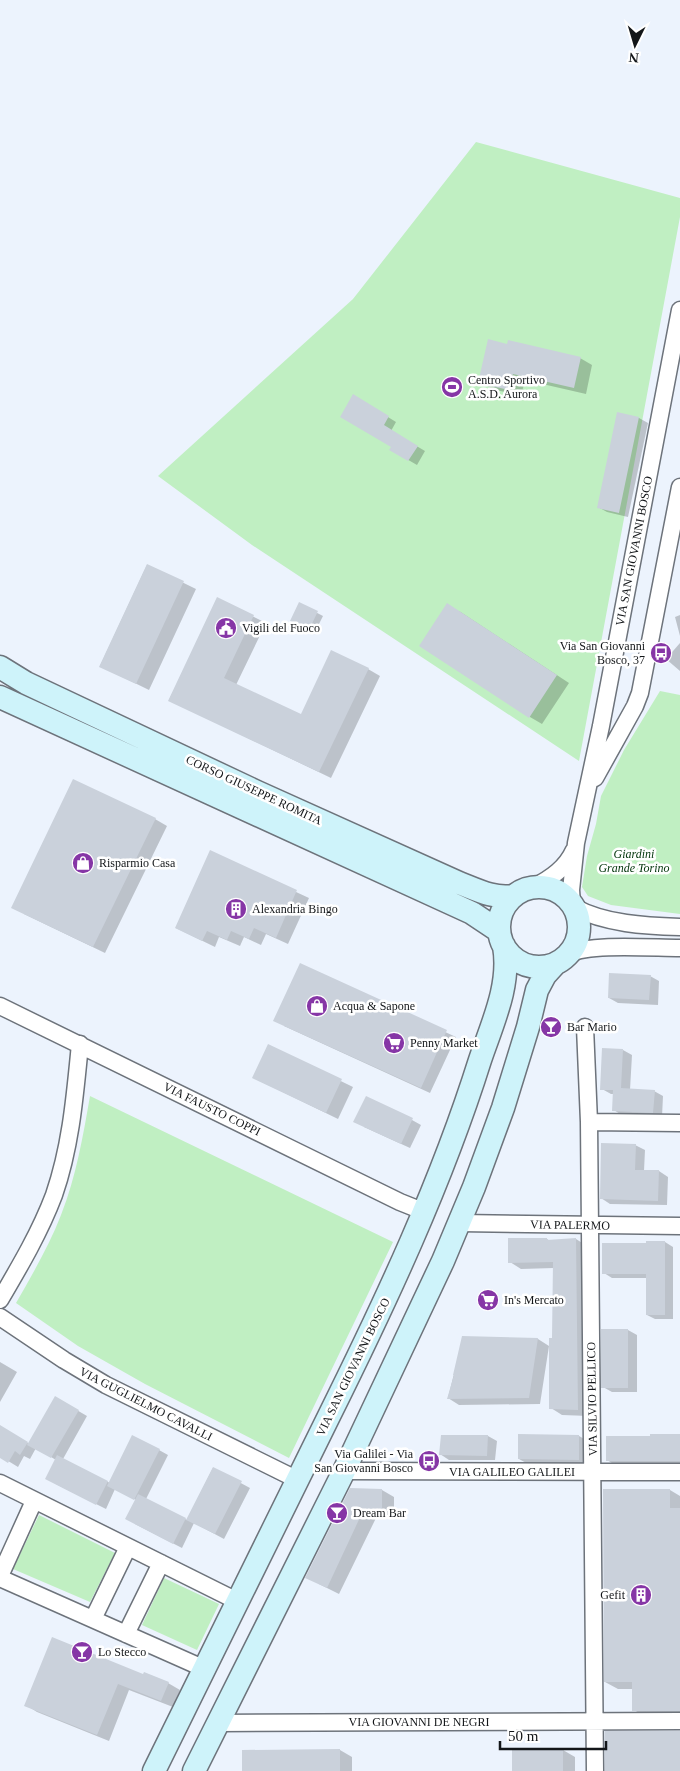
<svg xmlns="http://www.w3.org/2000/svg" width="680" height="1771" font-family="Georgia,serif">
<style>
.green{fill:#c0efc2}
.shadow{fill:#0003}
.building{fill:#cad1db}
.lines{fill:none;stroke-linecap:round;stroke-linejoin:round}
.minor-casing{stroke:#6d737b;stroke-width:19}
.secondary-casing{stroke:#6d737b;stroke-width:25}
.minor{stroke:#fff;stroke-width:16}
.secondary{stroke:#cef3fa;stroke-width:22}
.labels{text-anchor:middle;stroke-width:5;stroke-linejoin:round;paint-order:stroke}
.poi-label{font-size:12px;fill:#131619;stroke:#fff;text-anchor:start}
.street-label{font-size:12px;fill:#131619;stroke:#fff}
.park-label{font-size:12px;font-style:italic;fill:#00340a;stroke:#fff}
</style>
<rect width="100%" height="100%" fill="#ecf3fd"/>
<path class="green" d="M 476,142 L 680,198 L 680,217 L 579,761 L 252,545 L 158,476 L 353,299 Z
M 660,691 L 680,695 L 680,914 L 611,905 L 588,896 L 582,887 L 587,856 L 596,824 L 601,796 L 624,750 Z
M 90,1096 L 393,1242 L 289,1458 L 145,1384 L 78,1346 L 16,1303 C 32,1275 49,1246 61,1215 C 76,1177 83,1136 90,1096 Z
M 39,1515 L 115,1553 L 90,1602 L 13,1569 Z
M 164,1578 L 219,1604 L 197,1650 L 142,1625 Z"/>
<path class="shadow" d="M 508,345 L 580,358 L 592,365 L 586,394 L 525,380 L 521,396 L 492,389 L 480,382 Z
M 354,396 L 396,422 L 391,431 L 425,451 L 417,465 L 391,450 L 393,446 Z
M 618,414 L 639,418 L 648,423 L 628,517 L 607,512 L 598,507 Z
M 147,565 L 196,589 L 149,690 L 100,666 Z
M 218,599 L 266,623 L 236,685 L 301,715 L 368,669 L 380,676 L 331,778 L 169,700 Z
M 300,604 L 323,616 L 315,632 L 298,624 Z
M 459,611 L 569,683 L 542,724 L 530,717 Z
M 680,615 L 680,636 L 675,617 Z
M 680,643 L 680,671 L 666,659 Z
M 155,819 L 167,826 L 105,953 L 24,914 Z
M 210,852 L 309,898 L 288,944 L 266,934 L 261,945 L 244,937 L 240,946 L 219,937 L 215,947 L 176,928 Z
M 300,965 L 456,1037 L 430,1093 L 284,1026 Z
M 650,976 L 659,981 L 658,1005 L 618,1003 L 609,998 Z
M 269,1046 L 353,1087 L 338,1119 L 254,1078 Z
M 623,1050 L 632,1055 L 630,1090 L 654,1091 L 663,1096 L 662,1117 L 623,1116 L 614,1110 L 614,1094 L 611,1094 L 602,1089 Z
M 412,1120 L 421,1125 L 410,1148 L 364,1127 Z
M 635,1145 L 645,1150 L 644,1171 L 659,1171 L 668,1177 L 667,1205 L 610,1204 L 601,1198 Z
M 547,1239 L 550,1241 L 576,1239 L 587,1246 L 589,1416 L 562,1415 L 551,1408 L 554,1340 L 554,1268 L 521,1269 L 510,1262 Z
M 647,1242 L 665,1242 L 673,1247 L 673,1319 L 655,1319 L 647,1315 L 647,1278 L 612,1278 L 604,1273 L 647,1244 Z
M 602,1330 L 628,1330 L 637,1335 L 637,1392 L 612,1392 L 603,1387 Z
M 463,1337 L 538,1339 L 549,1346 L 540,1404 L 459,1405 L 448,1398 Z
M 0,1362 L 17,1372 L 0,1402 Z
M 56,1398 L 87,1416 L 63,1459 L 110,1483 L 159,1450 L 168,1455 L 146,1499 L 187,1520 L 213,1468 L 250,1488 L 224,1539 L 194,1523 L 182,1548 L 135,1524 L 136,1500 L 115,1489 L 106,1509 L 56,1484 L 56,1460 L 36,1448 L 30,1459 L 24,1456 L 18,1467 L 0,1456 L 0,1427 L 29,1444 Z
M 488,1436 L 497,1441 L 495,1460 L 449,1460 L 440,1454 Z
M 579,1436 L 588,1441 L 588,1464 L 528,1464 L 519,1459 Z
M 680,1436 L 680,1465 L 615,1465 L 607,1460 Z
M 351,1489 L 382,1490 L 394,1497 L 394,1518 L 376,1518 L 339,1594 L 319,1584 Z
M 670,1490 L 680,1496 L 680,1717 L 646,1717 L 634,1710 L 634,1689 L 618,1689 L 605,1682 Z
M 144,1676 L 168,1683 L 180,1690 L 173,1707 L 129,1690 L 109,1741 L 37,1712 L 26,1705 Z
M 340,1750 L 352,1757 L 352,1771 L 243,1771 Z
M 563,1750 L 575,1757 L 575,1771 L 513,1771 Z"/>
<path class="building" d="M 488,339 L 507,344 L 508,340 L 581,357 L 574,388 L 513,374 L 509,390 L 478,383 Z
M 353,394 L 389,416 L 384,425 L 418,446 L 408,461 L 389,450 L 391,447 L 340,417 Z
M 617,412 L 639,417 L 619,513 L 597,508 Z
M 147,564 L 184,581 L 136,684 L 99,667 Z
M 217,597 L 254,615 L 224,678 L 301,714 L 331,650 L 369,668 L 319,772 L 168,701 Z
M 299,602 L 318,611 L 309,630 L 290,621 Z
M 447,603 L 557,675 L 529,718 L 419,646 Z
M 73,779 L 156,818 L 93,947 L 11,908 Z
M 210,850 L 297,890 L 276,938 L 254,928 L 249,939 L 231,931 L 227,940 L 207,931 L 202,941 L 175,928 Z
M 300,963 L 447,1030 L 421,1088 L 273,1021 Z
M 609,973 L 651,975 L 649,1000 L 608,998 Z
M 268,1044 L 342,1079 L 326,1113 L 252,1078 Z
M 602,1048 L 623,1049 L 621,1088 L 655,1090 L 653,1113 L 612,1111 L 613,1090 L 600,1090 Z
M 366,1096 L 413,1118 L 401,1144 L 353,1122 Z
M 601,1143 L 636,1144 L 635,1170 L 659,1170 L 658,1201 L 600,1199 Z
M 508,1238 L 547,1238 L 547,1240 L 576,1238 L 578,1410 L 549,1409 L 549,1338 L 552,1338 L 553,1262 L 508,1263 Z
M 646,1241 L 665,1241 L 665,1315 L 646,1315 L 646,1274 L 602,1274 L 602,1243 L 646,1243 Z
M 601,1329 L 628,1329 L 628,1388 L 601,1388 Z
M 462,1336 L 538,1338 L 529,1398 L 447,1399 L 454,1375 L 453,1375 Z
M 55,1396 L 79,1410 L 51,1458 L 27,1445 Z
M 0,1425 L 28,1442 L 20,1455 L 15,1451 L 8,1463 L 0,1458 Z
M 518,1434 L 579,1435 L 579,1460 L 518,1459 Z
M 650,1434 L 680,1434 L 680,1461 L 606,1461 L 606,1436 L 650,1436 Z
M 132,1435 L 160,1449 L 134,1500 L 107,1486 Z
M 441,1435 L 488,1435 L 487,1456 L 439,1455 Z
M 57,1455 L 108,1481 L 96,1505 L 45,1479 Z
M 213,1467 L 242,1481 L 215,1534 L 186,1520 Z
M 350,1488 L 382,1489 L 382,1512 L 363,1511 L 327,1588 L 305,1578 Z
M 603,1489 L 670,1489 L 670,1508 L 680,1508 L 680,1711 L 632,1711 L 632,1682 L 604,1682 Z
M 138,1494 L 186,1518 L 173,1544 L 125,1519 Z
M 52,1637 L 143,1674 L 144,1672 L 169,1682 L 161,1701 L 118,1684 L 97,1735 L 24,1706 Z
M 605,1731 L 680,1731 L 680,1771 L 605,1771 Z
M 512,1748 L 563,1749 L 563,1771 L 512,1771 Z
M 340,1749 L 340,1771 L 242,1771 L 242,1750 Z"/>
<g class="lines">
<g class="minor-casing">
<path id="minor" d="M 595,778 L 635,706 L 640,693 L 680,487
M 534,887 C 551,878 566,868 574,850
M 572,905 L 571,890 L 576,843 L 601,726 L 680,310
M 574,907 C 605,924 646,926 680,927
M 568,954 C 591,943 652,948 680,948
M 0,1006 L 400,1202 L 425,1212
M 585,1027 L 589,1122 L 595,1771
M 589,1122 L 680,1123
M 460,1223 L 680,1226
M 0,1300 C 20,1266 40,1232 54,1195 C 71,1146 75,1095 80,1044
M 0,1317 L 64,1360 L 106,1385 L 298,1480
M 344,1471 L 680,1472
M 0,1483 L 237,1601
M 0,1576 L 34,1501
M 0,1578 L 205,1669
M 93,1619 L 128,1547
M 126,1634 L 161,1563
M 218,1723 L 680,1721"/>
</g>
<g class="secondary-casing">
<path id="secondary" d="M 0,667 L 26,683 L 257,792 L 459,883 C 477,890 494,899 513,896
M 0,697 L 472,913 L 499,931
M499 927a40 40 0 1 1 80 0a40 40 0 1 1-80 0Z
M 154,1771 C 212,1653 270,1536 328,1418 C 386,1301 441,1184 480,1060 C 492,1024 511,985 504,946
M 194,1771 L 344,1471 L 443,1261 L 474,1187 L 503,1108 L 528,1027 L 537,990 L 545,975 L 555,964"/>
</g>
<use href="#minor" class="minor"/>
<use href="#secondary" class="secondary"/>
</g>
<defs>
<g id="stadium-disc" transform="scale(1.125)"><circle r="9.5" fill="#8636a6" stroke="#fff"/><path d="M0-5a6.5 5 0 1 0 0 10a6.5 5 0 1 0 0-10ZM-3.5-1.8h7v3.6h-7Z" fill="#fff"/></g>
<g id="civic-disc" transform="scale(1.125)"><circle r="9.5" fill="#8636a6" stroke="#fff"/><path d="M-.6-6.5H3V-4.5H.6V-3L4-1V1h2V6H-6V1h2V-1L-.6-3ZM-1.2 2.5V6h2.4V2.5Z" fill="#fff"/></g>
<g id="bus-disc" transform="scale(1.125)"><circle r="9.5" fill="#8636a6" stroke="#fff"/><path d="M-5-6H5V4H4V6H2V4H-2V6H-4V4H-5ZM-3.5-4V0h7V-4ZM-3.5 1.2v1.5H-2V1.2ZM2 1.2v1.5H3.5V1.2Z" fill="#fff"/></g>
<g id="shop-disc" transform="scale(1.125)"><circle r="9.5" fill="#8636a6" stroke="#fff"/><path d="M-5-2.5h2.3a2.7 3.5 0 0 1 5.4 0H5L5.5 6h-11ZM-1.5-2.5h3a1.5 2.3 0 0 0-3 0Z" fill="#fff"/></g>
<g id="building-disc" transform="scale(1.125)"><circle r="9.5" fill="#8636a6" stroke="#fff"/><path d="M-4-6H4V6H1V3H-1V6H-4ZM-2.5-4.3h1.7v1.8h-1.7ZM.8-4.3h1.7v1.8H.8ZM-2.5-1h1.7V.8h-1.7ZM.8-1h1.7V.8H.8Z" fill="#fff"/></g>
<g id="bar-disc" transform="scale(1.125)"><circle r="9.5" fill="#8636a6" stroke="#fff"/><path d="M-6-5H6L.8 .8V4.5H3.5V6h-7V4.5H-.8V.8Z" fill="#fff"/></g>
<g id="supermarket-disc" transform="scale(1.125)"><circle r="9.5" fill="#8636a6" stroke="#fff"/><path d="M-6-5.5h2.5l.6 2H6L4.5 2H-2.5L-4.4-4H-6ZM-1.5 3.2a1.3 1.3 0 1 0 .1 0ZM3 3.2a1.3 1.3 0 1 0 .1 0Z" fill="#fff"/></g>
</defs>
<g fill-rule="evenodd">
<use href="#stadium-disc" x="452" y="387"/>
<use href="#civic-disc" x="226" y="628"/>
<use href="#bus-disc" x="661" y="653"/>
<use href="#shop-disc" x="83" y="863"/>
<use href="#building-disc" x="236" y="909"/>
<use href="#shop-disc" x="317" y="1006"/>
<use href="#bar-disc" x="551" y="1027"/>
<use href="#supermarket-disc" x="394" y="1043"/>
<use href="#supermarket-disc" x="488" y="1300"/>
<use href="#bus-disc" x="429" y="1461"/>
<use href="#bar-disc" x="337" y="1513"/>
<use href="#building-disc" x="641" y="1595"/>
<use href="#bar-disc" x="82" y="1652"/>
</g>
<g class="labels">
<g class="poi-label">
<text x="468" y="384">Centro Sportivo<tspan x="468" dy="14">A.S.D. Aurora</tspan></text>
<text x="242" y="632">Vigili del Fuoco</text>
<text x="645" y="650" text-anchor="end">Via San Giovanni<tspan x="645" dy="14">Bosco, 37</tspan></text>
<text x="99" y="867">Risparmio Casa</text>
<text x="252" y="913">Alexandria Bingo</text>
<text x="333" y="1010">Acqua &amp; Sapone</text>
<text x="567" y="1031">Bar Mario</text>
<text x="410" y="1047">Penny Market</text>
<text x="504" y="1304">In's Mercato</text>
<text x="413" y="1458" text-anchor="end">Via Galilei - Via<tspan x="413" dy="14">San Giovanni Bosco</tspan></text>
<text x="353" y="1517">Dream Bar</text>
<text x="625" y="1599" text-anchor="end">Gefit</text>
<text x="98" y="1656">Lo Stecco</text>
</g>
<g class="street-label">
<text transform="translate(634 551) rotate(-79)" y="4">VIA SAN GIOVANNI BOSCO</text>
<text transform="translate(254 790) rotate(25)" y="4">CORSO GIUSEPPE ROMITA</text>
<text transform="translate(212 1109) rotate(26)" y="4">VIA FAUSTO COPPI</text>
<text transform="translate(570 1225) rotate(1)" y="4">VIA PALERMO</text>
<text transform="translate(353 1367) rotate(-64)" y="4">VIA SAN GIOVANNI BOSCO</text>
<text transform="translate(592 1399) rotate(-91)" y="4">VIA SILVIO PELLICO</text>
<text transform="translate(146 1404) rotate(27)" y="4">VIA GUGLIELMO CAVALLI</text>
<text x="512" y="1476">VIA GALILEO GALILEI</text>
<text x="419" y="1726">VIA GIOVANNI DE NEGRI</text>
</g>
<g class="park-label">
<text x="634" y="858">Giardini<tspan x="634" dy="14">Grande Torino</tspan></text>
</g>
</g>
<g transform="translate(635 45) rotate(185)" stroke="#ffffff" stroke-width="4" paint-order="stroke">
<path d="M0-4L9 19L0 12L-9 19Z" fill="#131619"/>
<text y="-8" font-size="14" font-weight="bold" text-anchor="middle" fill="#131619">N</text>
</g>
<path d="M500 1741v8h106v-8" fill="none" stroke="#131619" stroke-width="2.5"/>
<text x="508" y="1741" font-size="15" fill="#131619" stroke="#ffffff" stroke-width="4" paint-order="stroke">50 m</text>
</svg>
